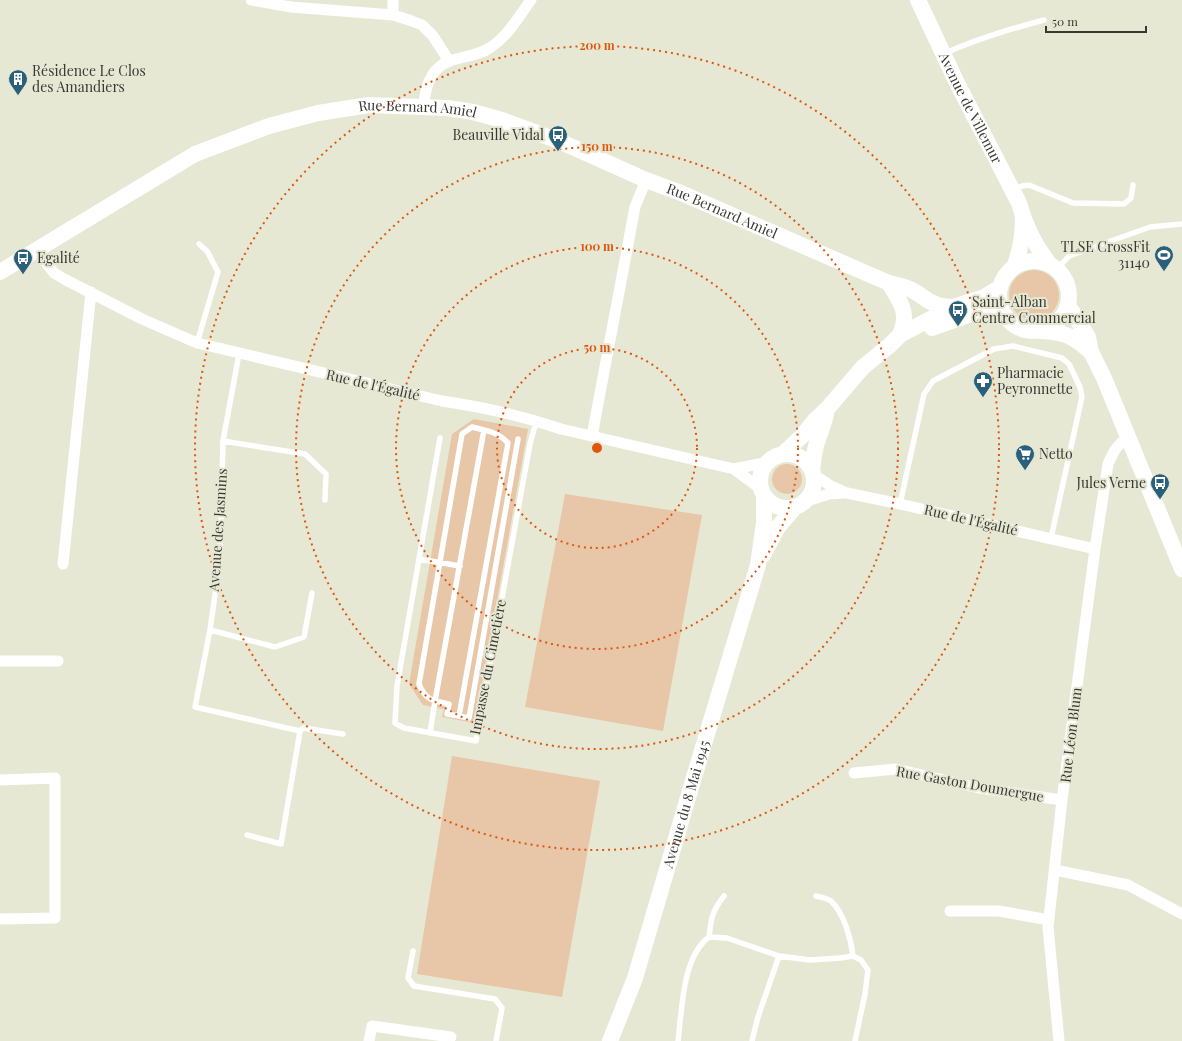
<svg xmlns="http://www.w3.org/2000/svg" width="1182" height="1041" font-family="'Playfair Display',serif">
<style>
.green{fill:#e8c6a8}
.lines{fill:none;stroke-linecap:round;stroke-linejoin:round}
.lane{stroke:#fff;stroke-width:5.5}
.street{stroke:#fff;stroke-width:11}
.secondary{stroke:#fff;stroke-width:16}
.ring{fill:none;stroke:#df570e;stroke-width:2;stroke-dasharray:2 4}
.labels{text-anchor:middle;stroke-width:4;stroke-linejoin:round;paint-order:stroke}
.poi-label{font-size:14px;fill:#393932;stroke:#e6e8d4;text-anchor:start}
.street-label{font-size:14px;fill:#393932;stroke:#e6e8d4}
.centre{fill:#df570e;stroke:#e6e8d4;stroke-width:2}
.ring-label{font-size:12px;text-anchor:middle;font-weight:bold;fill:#df570e;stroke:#e6e8d4;stroke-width:4;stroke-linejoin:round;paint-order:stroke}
</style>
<rect width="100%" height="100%" fill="#e6e8d4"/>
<path class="green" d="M1009 295a25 25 0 1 1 50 0a25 25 0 1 1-50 0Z
M 474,419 L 528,429 L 475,723 L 442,717 L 444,709 L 423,705 L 409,684 L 452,434 Z
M772 479a15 15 0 1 1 30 0a15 15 0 1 1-30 0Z
M 565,494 L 702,515 L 663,731 L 525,707 Z
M 452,756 L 600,781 L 562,997 L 417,974 Z"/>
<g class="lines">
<path class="lane" d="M 944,54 C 976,39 1010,29 1044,20
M 1013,190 L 1022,186 L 1029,185 L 1073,203 L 1124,204 L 1131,198 L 1133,185
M 1057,269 L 1069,256 L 1150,227 L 1182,224
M 197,343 L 218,272 L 207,251 L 199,244
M 239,354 L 223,441 L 220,559 L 210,630 L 195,707 L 300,731 L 281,844 L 247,835
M 440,438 L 397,686 L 395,723 L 404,728 L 476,741 L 530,444 L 534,429 L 538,422
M 223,441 L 305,454 L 326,474 L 325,500
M 900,504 L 924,394 L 933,381 L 994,349 L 1013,346 L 1062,358 L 1069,364 L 1080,387 L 1082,397 L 1051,538
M 419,559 L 460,566
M 210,630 L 275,647 L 304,637 L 312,593
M 459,716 L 469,718 L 518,439
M 300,731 L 303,728 L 343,734
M 430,733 L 435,701 L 484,430 L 472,427 L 462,434 L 419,684 C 425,700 433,701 449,704 L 447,714 L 459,716 L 508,443 C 501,435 494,432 484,430
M 816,896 C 820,897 827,898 831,901 C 844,913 851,939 853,956
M 709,937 C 711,919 712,911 724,896
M 413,951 L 408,978 L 414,986 L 495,999 L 502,1008 L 496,1041
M 678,1041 C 682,1010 682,957 709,937 L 727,938 L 779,956 L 810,960 L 840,958 L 853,956 L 861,960 L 868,970 L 865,994 L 855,1041
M 752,1041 L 758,1017 L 779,956"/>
<path class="street" d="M 251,0 L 291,7 L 393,15 L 412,21 L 422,25 L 433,36 L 449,61
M 393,15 L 393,0
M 424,106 C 425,87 430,68 450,61 C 464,56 479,56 491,47 C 508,36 519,16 531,0
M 36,249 L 54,273 L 66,280 L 142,319 L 197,343 L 442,401 C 483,407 523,416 561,429 L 734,469 L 768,462
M 592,436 L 635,207 L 646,180
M 734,469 L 761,489
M 813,474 L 831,486 L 847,493 L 900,504 L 1095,549
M 804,502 L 829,494 L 844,493
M 63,564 L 91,292
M 0,661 L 58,661
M 854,773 L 896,769 L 979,788 L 1062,800
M 0,780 L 55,778 L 55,918 L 0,919
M 1055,870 L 1128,885 L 1182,914
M 950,911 L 999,911 L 1049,920
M 369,1041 L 372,1026 L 451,1037
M 1059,1041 L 1048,927 L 1062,800 L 1095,549 L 1108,464 C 1113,453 1117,444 1128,438"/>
<g class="secondary">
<path id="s1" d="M 918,0 L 956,81 L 1019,203 C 1025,225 1036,247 1050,265"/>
<circle cx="1034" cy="296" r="35"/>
<path d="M 1014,267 C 1021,250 1023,235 1023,217"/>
<path id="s2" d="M 0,272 L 195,154 L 269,126 L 318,113 L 369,105 L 447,108 L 473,112 L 502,120 L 559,141 L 646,180 L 681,193 L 889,283 C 896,285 904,286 910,289 C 929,299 929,306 953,307"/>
<path d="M 889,283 C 900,302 910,312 900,335"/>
<path d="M 1068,305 L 1088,337 L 1091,352 L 1104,378 L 1182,569"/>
<path d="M 932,328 L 974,313 L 987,313 L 1006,317"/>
<path d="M 1041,331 C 1065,332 1073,336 1091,352"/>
<circle cx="787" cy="481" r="27"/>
<path d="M 783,454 L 803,435 L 815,420 L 827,409 L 863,367 L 889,346 L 900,335 L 953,307 L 984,297 L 999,288"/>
<path d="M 812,471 C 813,461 814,452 817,442 C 821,430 825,422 827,409"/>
<path d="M 763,555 L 778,527 L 795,507"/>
<path id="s3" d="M 610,1041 L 635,978 L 697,767 L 758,565 L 764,523 L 764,496"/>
</g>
</g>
<g class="ring">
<circle cx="597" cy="448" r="100"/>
<circle cx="597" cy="448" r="201"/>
<circle cx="597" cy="448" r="301"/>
<circle cx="597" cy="448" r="402"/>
</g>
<defs>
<g id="building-pin" transform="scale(1)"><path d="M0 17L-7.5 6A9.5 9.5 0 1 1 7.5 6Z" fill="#2a607b" stroke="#e6e8d4"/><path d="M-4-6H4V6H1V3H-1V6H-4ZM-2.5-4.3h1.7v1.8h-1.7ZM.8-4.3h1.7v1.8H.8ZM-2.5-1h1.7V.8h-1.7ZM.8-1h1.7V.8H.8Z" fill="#fff"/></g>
<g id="bus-pin" transform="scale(1)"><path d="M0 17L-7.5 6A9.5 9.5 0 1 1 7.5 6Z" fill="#2a607b" stroke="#e6e8d4"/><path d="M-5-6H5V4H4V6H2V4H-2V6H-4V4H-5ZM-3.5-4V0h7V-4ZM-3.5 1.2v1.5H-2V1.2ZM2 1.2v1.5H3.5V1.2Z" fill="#fff"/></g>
<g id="stadium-pin" transform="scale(1)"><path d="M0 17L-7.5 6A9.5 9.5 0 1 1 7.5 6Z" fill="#2a607b" stroke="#e6e8d4"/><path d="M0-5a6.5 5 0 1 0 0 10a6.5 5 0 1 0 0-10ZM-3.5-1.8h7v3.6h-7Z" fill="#fff"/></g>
<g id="pharmacy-pin" transform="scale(1)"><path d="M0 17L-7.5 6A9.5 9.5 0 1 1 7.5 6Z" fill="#2a607b" stroke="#e6e8d4"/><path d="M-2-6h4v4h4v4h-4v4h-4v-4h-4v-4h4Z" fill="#fff"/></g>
<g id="supermarket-pin" transform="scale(1)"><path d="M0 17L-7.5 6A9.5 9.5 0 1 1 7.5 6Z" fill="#2a607b" stroke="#e6e8d4"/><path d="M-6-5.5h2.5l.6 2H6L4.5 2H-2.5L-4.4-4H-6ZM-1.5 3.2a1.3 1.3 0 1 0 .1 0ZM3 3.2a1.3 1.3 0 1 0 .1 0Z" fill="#fff"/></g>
</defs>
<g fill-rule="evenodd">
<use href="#building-pin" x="18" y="79"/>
<use href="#bus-pin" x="558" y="135"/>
<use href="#stadium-pin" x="1164" y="255"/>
<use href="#bus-pin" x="23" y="258"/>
<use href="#bus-pin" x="958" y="310"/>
<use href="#pharmacy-pin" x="983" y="381"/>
<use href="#supermarket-pin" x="1025" y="454"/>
<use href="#bus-pin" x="1160" y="483"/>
</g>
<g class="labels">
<g class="poi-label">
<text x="32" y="76">Résidence Le Clos<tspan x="32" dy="16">des Amandiers</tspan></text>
<text x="544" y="140" text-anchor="end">Beauville Vidal</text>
<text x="1150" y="252" text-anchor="end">TLSE CrossFit<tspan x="1150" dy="16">31140</tspan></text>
<text x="37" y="263">Egalité</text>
<text x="972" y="307">Saint-Alban<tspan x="972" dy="16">Centre Commercial</tspan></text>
<text x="997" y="378">Pharmacie<tspan x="997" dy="16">Peyronnette</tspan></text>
<text x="1039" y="459">Netto</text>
<text x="1146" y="488" text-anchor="end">Jules Verne</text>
</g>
<g class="street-label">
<text dy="5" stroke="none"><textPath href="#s1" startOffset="120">Avenue de Villemur</textPath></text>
<text dy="5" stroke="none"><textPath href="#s2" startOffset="458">Rue Bernard Amiel</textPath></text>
<text dy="5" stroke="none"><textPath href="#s2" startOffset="782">Rue Bernard Amiel</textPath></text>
<text transform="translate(373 385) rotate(13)" y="5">Rue de l'Égalité</text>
<text transform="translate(971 520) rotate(13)" y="5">Rue de l'Égalité</text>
<text transform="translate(218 530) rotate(-86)" y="5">Avenue des Jasmins</text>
<text transform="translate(488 667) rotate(-79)" y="5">Impasse du Cimetière</text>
<text transform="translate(1071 735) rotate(-83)" y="5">Rue Léon Blum</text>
<text transform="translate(970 784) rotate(10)" y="5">Rue Gaston Doumergue</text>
<text dy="5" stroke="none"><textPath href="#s3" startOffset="249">Avenue du 8 Mai 1945</textPath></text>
</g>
</g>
<circle cx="597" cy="448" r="6" class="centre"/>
<g class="ring-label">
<text x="597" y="50">200 m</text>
<text x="597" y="151">150 m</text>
<text x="597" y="251">100 m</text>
<text x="597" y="352">50 m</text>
</g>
<path d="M1046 26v6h100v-6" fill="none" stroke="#393932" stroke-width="2"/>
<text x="1052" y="26" font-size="12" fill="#393932" stroke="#e6e8d4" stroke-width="3" paint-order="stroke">50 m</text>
</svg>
